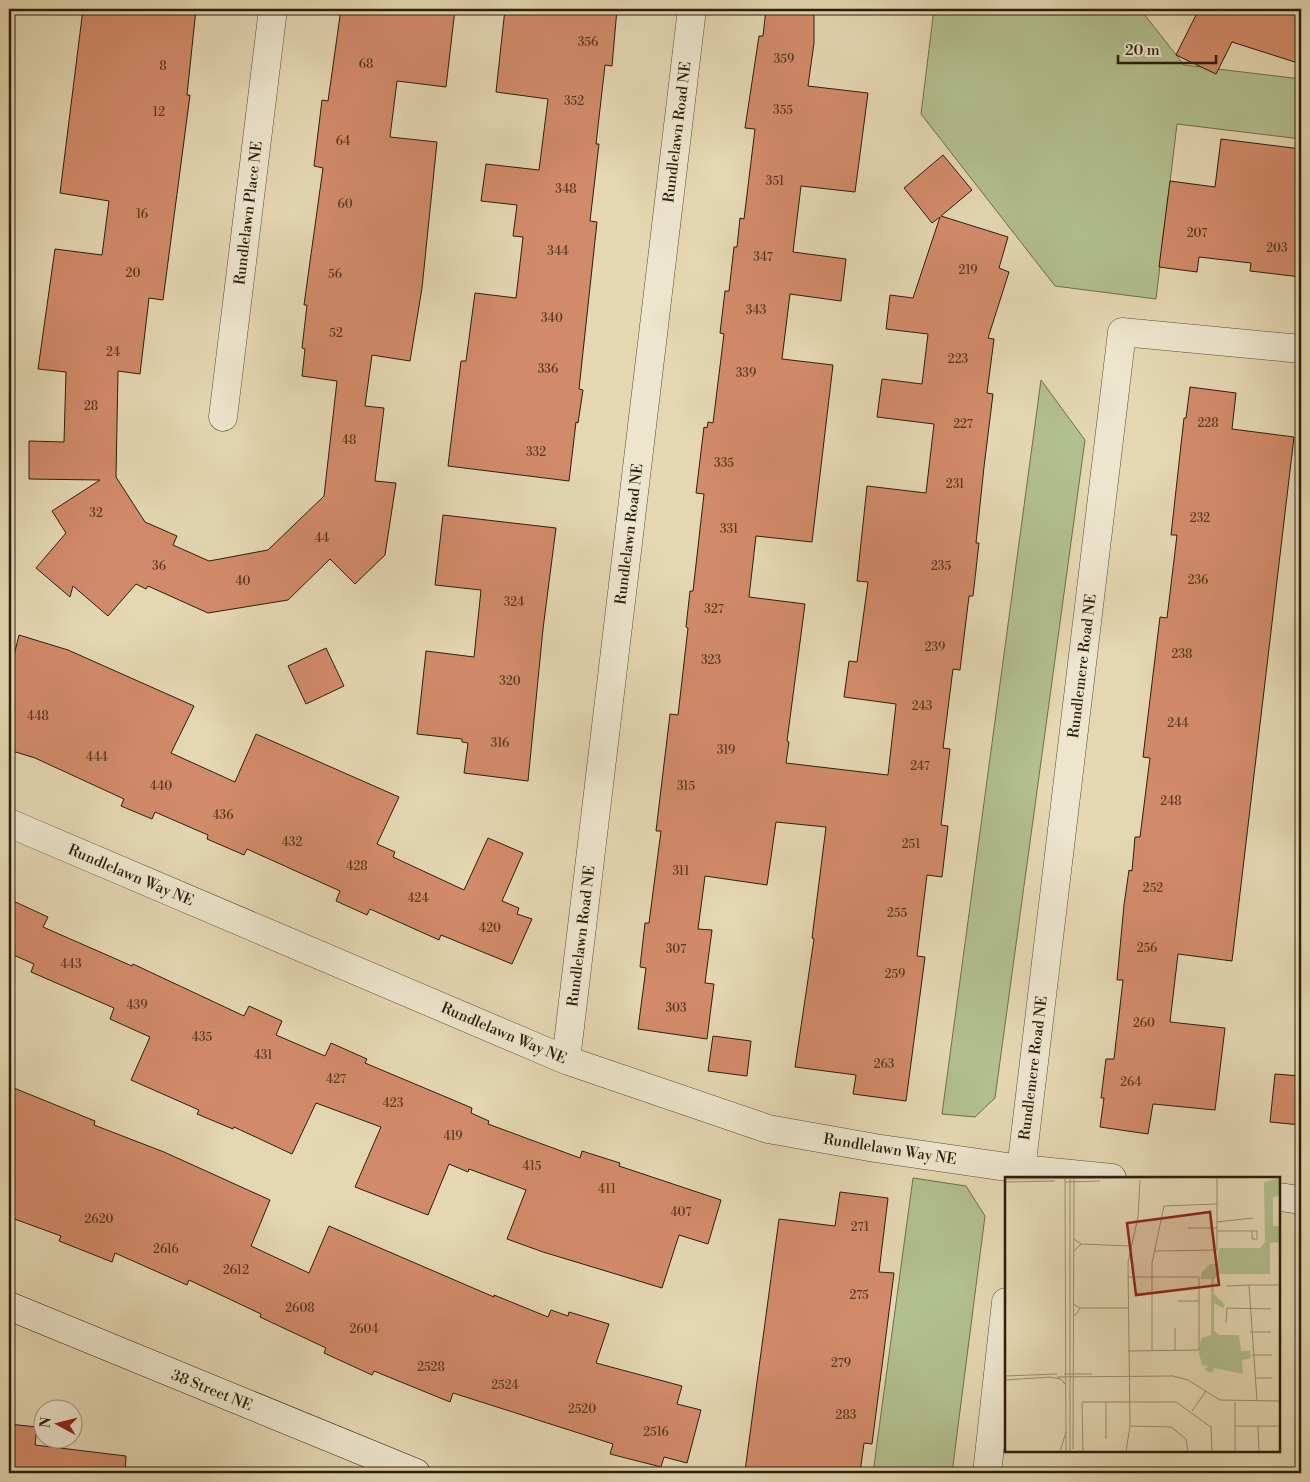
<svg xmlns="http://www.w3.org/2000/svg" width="1310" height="1482" font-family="'Libre Bodoni',serif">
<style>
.green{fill:#b2bf8e;stroke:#6f6e4c}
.building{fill:#d28b6a;stroke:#2c1e0a}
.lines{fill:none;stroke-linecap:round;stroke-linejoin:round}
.street-casing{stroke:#5a4c34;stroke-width:29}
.secondary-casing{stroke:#2c1e0a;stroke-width:29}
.street{stroke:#ede5cd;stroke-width:28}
.secondary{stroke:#ede5cd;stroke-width:28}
.labels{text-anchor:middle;stroke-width:4.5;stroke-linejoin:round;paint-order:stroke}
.number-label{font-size:12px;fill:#563922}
.street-label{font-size:15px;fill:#2c1e0a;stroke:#ede5cd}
.inset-road{fill:none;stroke:#9a8d6f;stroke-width:1}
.view{fill:#8f2418;fill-opacity:0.15;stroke:#8f2418;stroke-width:2.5}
.inset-edge{fill:none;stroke:#2c1e0a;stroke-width:2.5}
</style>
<rect width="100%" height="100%" fill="#e4d7b2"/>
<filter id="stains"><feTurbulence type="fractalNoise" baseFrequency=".004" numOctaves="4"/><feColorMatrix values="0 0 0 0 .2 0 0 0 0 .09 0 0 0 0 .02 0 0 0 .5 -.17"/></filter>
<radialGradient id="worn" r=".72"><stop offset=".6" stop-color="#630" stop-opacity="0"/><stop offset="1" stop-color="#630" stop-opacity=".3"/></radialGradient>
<path class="green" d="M 934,9 L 1140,9 L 1184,65 L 1301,79 L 1301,139 L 1177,124 L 1156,299 L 1055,286 L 921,114 Z
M 1041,380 L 1085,440 L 995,1098 L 975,1117 L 942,1114 Z
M 913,1178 L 966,1186 L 985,1216 L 952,1473 L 873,1473 Z"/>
<path class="building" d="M 83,9 L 196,9 L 187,95 L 190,95 L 163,300 L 149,298 L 140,374 L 118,371 L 116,477 L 145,522 L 177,536 L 173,545 L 209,561 L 268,550 L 324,496 L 337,381 L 302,376 L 305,349 L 302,348 L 307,305 L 304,305 L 323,168 L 314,166 L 322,100 L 328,101 L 341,9 L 455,9 L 446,87 L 397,81 L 390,137 L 437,142 L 422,288 L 410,361 L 372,355 L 365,406 L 384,408 L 375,481 L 396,483 L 385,555 L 355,584 L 330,559 L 288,600 L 208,613 L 148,586 L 146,589 L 136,584 L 108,616 L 73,586 L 70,597 L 36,568 L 66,533 L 52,511 L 100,480 L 29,479 L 29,441 L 64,442 L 66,372 L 38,369 L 55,249 L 102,255 L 109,201 L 60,193 Z
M 505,9 L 617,9 L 612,66 L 605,65 L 596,144 L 599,144 L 590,221 L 597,222 L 579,389 L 583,390 L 578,423 L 576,422 L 569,481 L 448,466 L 461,361 L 466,361 L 475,293 L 516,298 L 523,237 L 513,236 L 517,205 L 481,201 L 486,164 L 539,170 L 548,99 L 496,92 Z
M 766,9 L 814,13 L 814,43 L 808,86 L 868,93 L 855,192 L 801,186 L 793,252 L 846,259 L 841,301 L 790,294 L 782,359 L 833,365 L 812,542 L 756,536 L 749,597 L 805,604 L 787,741 L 789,742 L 786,763 L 888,775 L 896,704 L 844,697 L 849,661 L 857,662 L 868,582 L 857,581 L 867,486 L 926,493 L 934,424 L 877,417 L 882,379 L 922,384 L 928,334 L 886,329 L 890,295 L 913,298 L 940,217 L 932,223 L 904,188 L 943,155 L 972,190 L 941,216 L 1008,237 L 999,268 L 1009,272 L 988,338 L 994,339 L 987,393 L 993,394 L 984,467 L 976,543 L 979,543 L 973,596 L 969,596 L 960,670 L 953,669 L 943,748 L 950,749 L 941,825 L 948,826 L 942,877 L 927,875 L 917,956 L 925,957 L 906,1101 L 853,1094 L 856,1075 L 795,1067 L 814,939 L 812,938 L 826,827 L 776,822 L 767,885 L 705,876 L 698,929 L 712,930 L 705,983 L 714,984 L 707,1039 L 638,1029 L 646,968 L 640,967 L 645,923 L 649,923 L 661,831 L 656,831 L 670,714 L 678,715 L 688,628 L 686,627 L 690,591 L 693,591 L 704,494 L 696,493 L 704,427 L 707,428 L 708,422 L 713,423 L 724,334 L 720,333 L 725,291 L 729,291 L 734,247 L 737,247 L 740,218 L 744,219 L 755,129 L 745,128 L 759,36 L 763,36 Z
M 1199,9 L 1301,9 L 1301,64 L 1232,42 L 1216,74 L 1176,55 Z
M 1221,139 L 1301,149 L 1301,277 L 1250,271 L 1251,263 L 1199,257 L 1197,272 L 1159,267 L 1170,181 L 1215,187 Z
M 1190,387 L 1236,393 L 1232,429 L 1294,437 L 1232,961 L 1178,954 L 1170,1022 L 1225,1028 L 1215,1110 L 1153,1104 L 1148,1134 L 1100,1127 L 1104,1098 L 1101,1098 L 1106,1059 L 1114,1059 L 1123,980 L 1117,980 L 1124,905 L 1129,870 L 1132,871 L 1135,837 L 1140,837 L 1150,758 L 1143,757 L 1160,617 L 1167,618 L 1177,535 L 1171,535 L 1184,418 L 1186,418 Z
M 443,515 L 556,528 L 543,629 L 528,781 L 464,773 L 468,743 L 462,742 L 462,739 L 417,734 L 426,651 L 474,657 L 481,590 L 435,585 Z
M 19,635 L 68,650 L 194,706 L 171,753 L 235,782 L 256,734 L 399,797 L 377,844 L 395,852 L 393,857 L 464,890 L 488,838 L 523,853 L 502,901 L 519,908 L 517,914 L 532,919 L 512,964 L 441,935 L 439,940 L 370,909 L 367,915 L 336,901 L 340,891 L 247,849 L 244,855 L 207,839 L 208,835 L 155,812 L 152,819 L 121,806 L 124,799 L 35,758 L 9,750 L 9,676 Z
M 326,648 L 344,686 L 306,704 L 288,666 Z
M 9,899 L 48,917 L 43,927 L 132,966 L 133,964 L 244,1016 L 249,1006 L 282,1021 L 276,1035 L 325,1056 L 331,1043 L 367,1059 L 365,1063 L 472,1108 L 471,1113 L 489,1121 L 488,1124 L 580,1158 L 582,1151 L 620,1163 L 619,1166 L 721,1200 L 708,1244 L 679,1235 L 662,1288 L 543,1252 L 507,1239 L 526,1190 L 469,1169 L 468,1172 L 449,1164 L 428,1215 L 355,1187 L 381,1127 L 316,1103 L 292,1154 L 234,1127 L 233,1129 L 197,1114 L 199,1110 L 131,1080 L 150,1037 L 110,1019 L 114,1008 L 31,972 L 34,964 L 9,953 Z
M 713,1036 L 751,1041 L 747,1076 L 708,1071 Z
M 1275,1074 L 1301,1076 L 1301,1125 L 1270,1122 Z
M 9,1086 L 95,1121 L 94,1125 L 164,1152 L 270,1200 L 251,1246 L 309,1273 L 329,1226 L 494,1297 L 494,1295 L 548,1317 L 551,1310 L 568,1316 L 569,1312 L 609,1324 L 596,1363 L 682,1386 L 677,1404 L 701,1410 L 687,1463 L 664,1457 L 661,1467 L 610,1454 L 613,1444 L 453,1393 L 450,1402 L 374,1371 L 372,1375 L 324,1353 L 326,1348 L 260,1317 L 261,1314 L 189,1280 L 187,1285 L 115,1253 L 112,1262 L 59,1241 L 61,1236 L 9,1217 Z
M 840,1192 L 888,1198 L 879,1272 L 894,1273 L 872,1444 L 864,1443 L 860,1473 L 761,1473 L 745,1471 L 779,1219 L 835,1226 Z
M 9,1424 L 37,1427 L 35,1445 L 126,1456 L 125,1473 L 9,1473 Z"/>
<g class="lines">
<g class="street-casing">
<path id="street" d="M 223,417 L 273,9
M 9,823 L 566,1060 L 768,1129 L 875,1148 L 1021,1169 L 1112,1178
M 566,1060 L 692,9
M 1020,1178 L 1122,332 L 1301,349
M 1279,1197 L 1301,1200
M 987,1473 L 1006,1302"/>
</g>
<g class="secondary-casing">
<path id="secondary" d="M 9,1306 L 416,1473"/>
</g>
<use href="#street" class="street"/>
<use href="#secondary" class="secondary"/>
</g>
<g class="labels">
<g class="number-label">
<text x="588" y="46">356</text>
<text x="784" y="63">359</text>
<text x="366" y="68">68</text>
<text x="163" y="70">8</text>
<text x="574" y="105">352</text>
<text x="783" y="114">355</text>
<text x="159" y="116">12</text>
<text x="343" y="145">64</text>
<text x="775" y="185">351</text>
<text x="566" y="193">348</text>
<text x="345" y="208">60</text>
<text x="142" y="218">16</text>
<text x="1197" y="237">207</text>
<text x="1277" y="252">203</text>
<text x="558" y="255">344</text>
<text x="763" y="261">347</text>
<text x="968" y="274">219</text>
<text x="133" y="277">20</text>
<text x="335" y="278">56</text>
<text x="756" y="314">343</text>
<text x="552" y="322">340</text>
<text x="336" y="337">52</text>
<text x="113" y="356">24</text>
<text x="958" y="363">223</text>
<text x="548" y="373">336</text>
<text x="746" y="377">339</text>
<text x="91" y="410">28</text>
<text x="1208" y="427">228</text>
<text x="963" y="428">227</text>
<text x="349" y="444">48</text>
<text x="536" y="456">332</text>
<text x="724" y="467">335</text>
<text x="955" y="488">231</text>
<text x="96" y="517">32</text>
<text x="1200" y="522">232</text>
<text x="729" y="533">331</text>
<text x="322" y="542">44</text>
<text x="159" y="570">36</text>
<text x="941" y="570">235</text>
<text x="1198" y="584">236</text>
<text x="243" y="585">40</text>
<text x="514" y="606">324</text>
<text x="714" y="613">327</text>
<text x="935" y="651">239</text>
<text x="1182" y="658">238</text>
<text x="711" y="664">323</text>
<text x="510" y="685">320</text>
<text x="922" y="710">243</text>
<text x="38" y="720">448</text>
<text x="1178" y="727">244</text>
<text x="500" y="747">316</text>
<text x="726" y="754">319</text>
<text x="97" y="761">444</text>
<text x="920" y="770">247</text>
<text x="161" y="790">440</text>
<text x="686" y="790">315</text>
<text x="1171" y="805">248</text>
<text x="223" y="819">436</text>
<text x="292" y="846">432</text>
<text x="911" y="848">251</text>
<text x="357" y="870">428</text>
<text x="681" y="875">311</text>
<text x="1153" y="892">252</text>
<text x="418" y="902">424</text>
<text x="897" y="917">255</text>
<text x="490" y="932">420</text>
<text x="1147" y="952">256</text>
<text x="676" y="953">307</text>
<text x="71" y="968">443</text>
<text x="895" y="978">259</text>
<text x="137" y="1009">439</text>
<text x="676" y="1012">303</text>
<text x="1144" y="1027">260</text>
<text x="202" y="1041">435</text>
<text x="263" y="1059">431</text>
<text x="884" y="1068">263</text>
<text x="336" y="1083">427</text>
<text x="1131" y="1086">264</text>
<text x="393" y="1107">423</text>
<text x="453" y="1140">419</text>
<text x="532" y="1170">415</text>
<text x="607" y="1193">411</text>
<text x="681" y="1216">407</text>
<text x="99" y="1223">2620</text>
<text x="860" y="1231">271</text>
<text x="166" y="1253">2616</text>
<text x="236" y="1274">2612</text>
<text x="859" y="1299">275</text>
<text x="300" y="1312">2608</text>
<text x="364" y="1333">2604</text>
<text x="841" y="1367">279</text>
<text x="431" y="1371">2528</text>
<text x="505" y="1389">2524</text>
<text x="582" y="1413">2520</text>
<text x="846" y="1419">283</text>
<text x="656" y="1436">2516</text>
</g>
<g class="street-label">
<text transform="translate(677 132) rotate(-83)" y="5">Rundlelawn Road NE</text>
<text transform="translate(248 213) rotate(-83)" y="5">Rundlelawn Place NE</text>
<text transform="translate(629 534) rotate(-83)" y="5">Rundlelawn Road NE</text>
<text transform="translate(1082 666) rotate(-83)" y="5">Rundlemere Road NE</text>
<text transform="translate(131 875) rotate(23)" y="5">Rundlelawn Way NE</text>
<text transform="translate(581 936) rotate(-83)" y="5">Rundlelawn Road NE</text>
<text transform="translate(504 1033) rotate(23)" y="5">Rundlelawn Way NE</text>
<text transform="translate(1033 1068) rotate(-83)" y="5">Rundlemere Road NE</text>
<text transform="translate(890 1149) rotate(9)" y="5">Rundlelawn Way NE</text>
<text transform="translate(212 1390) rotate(22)" y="5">38 Street NE</text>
</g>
</g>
<g transform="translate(1005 1177)">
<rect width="275" height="275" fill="#e4d7b2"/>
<path d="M 275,1 L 275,19 L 268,20 L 268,49 L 275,49 L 275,65 L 265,66 L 265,97 L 214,97 L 209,102 L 209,117 L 220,128 L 218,131 L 209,126 L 209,153 L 214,158 L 234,158 L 236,174 L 245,174 L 246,181 L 237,183 L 238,197 L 209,191 L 207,196 L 202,194 L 200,191 L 205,190 L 197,188 L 194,176 L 196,161 L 206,158 L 206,102 L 196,102 L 196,96 L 205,87 L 212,87 L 214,71 L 255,71 L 260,65 L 259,5 Z" fill="#b2bf8e"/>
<path class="inset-road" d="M 60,0 L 61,275M 65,0 L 65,275M 0,2 L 262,0M 0,5 L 50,4M 60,5 L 95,4M 212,45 L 248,41M 183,51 L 212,51M 212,54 L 252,54 L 252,62 L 247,62 L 247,54M 69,62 L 76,67 L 69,74M 76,67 L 125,69M 150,74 L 212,73 L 212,1M 221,109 L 244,108M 173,124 L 194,124M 68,127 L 75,131 L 70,139M 75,131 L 123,131M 221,146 L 222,131 L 266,132M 170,151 L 170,174M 245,155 L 266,155M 123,174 L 194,173 L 194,100 L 123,100M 147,174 L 147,86 L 159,29 L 212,27M 247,178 L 267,178M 59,197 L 87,197M 0,199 L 52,197M 44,200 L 56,202 L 60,207M 52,200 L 168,199 L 183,203 L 215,223 L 275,224M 251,201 L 267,201M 0,203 L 45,200M 252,224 L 244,108 L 275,108M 101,225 L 101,262M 230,225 L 230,275M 187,234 L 201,214M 125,249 L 166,250 L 181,262 L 183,275M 230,249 L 275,249M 253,249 L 254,275M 68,272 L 69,0M 55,275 L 61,255M 78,275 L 77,225 L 171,225 L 206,250 L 207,275M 121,275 L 125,249 L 123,85 L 133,40 L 135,3"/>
<path class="view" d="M 205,35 L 214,108 L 131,118 L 122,46 Z"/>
<rect width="275" height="275" class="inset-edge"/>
</g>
<rect width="1310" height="1482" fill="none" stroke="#e4d7b2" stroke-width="30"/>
<rect x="10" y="10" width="1290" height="1462" fill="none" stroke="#2c1e0a" stroke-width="2.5"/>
<rect x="15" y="15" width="1280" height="1452" fill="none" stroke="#2c1e0a"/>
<g transform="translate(58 1424) rotate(277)"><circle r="24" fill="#ede5cd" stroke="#a0957f"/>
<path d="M0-4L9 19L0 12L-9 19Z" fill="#8f2418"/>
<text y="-8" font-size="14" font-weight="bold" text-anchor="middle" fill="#2c1e0a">N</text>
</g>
<path d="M1118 55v8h98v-8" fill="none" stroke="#2c1e0a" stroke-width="2.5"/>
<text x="1125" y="55" font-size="15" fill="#2c1e0a" stroke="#ede5cd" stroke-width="4" paint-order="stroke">20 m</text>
<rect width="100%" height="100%" filter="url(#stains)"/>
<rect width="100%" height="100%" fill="url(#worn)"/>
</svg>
